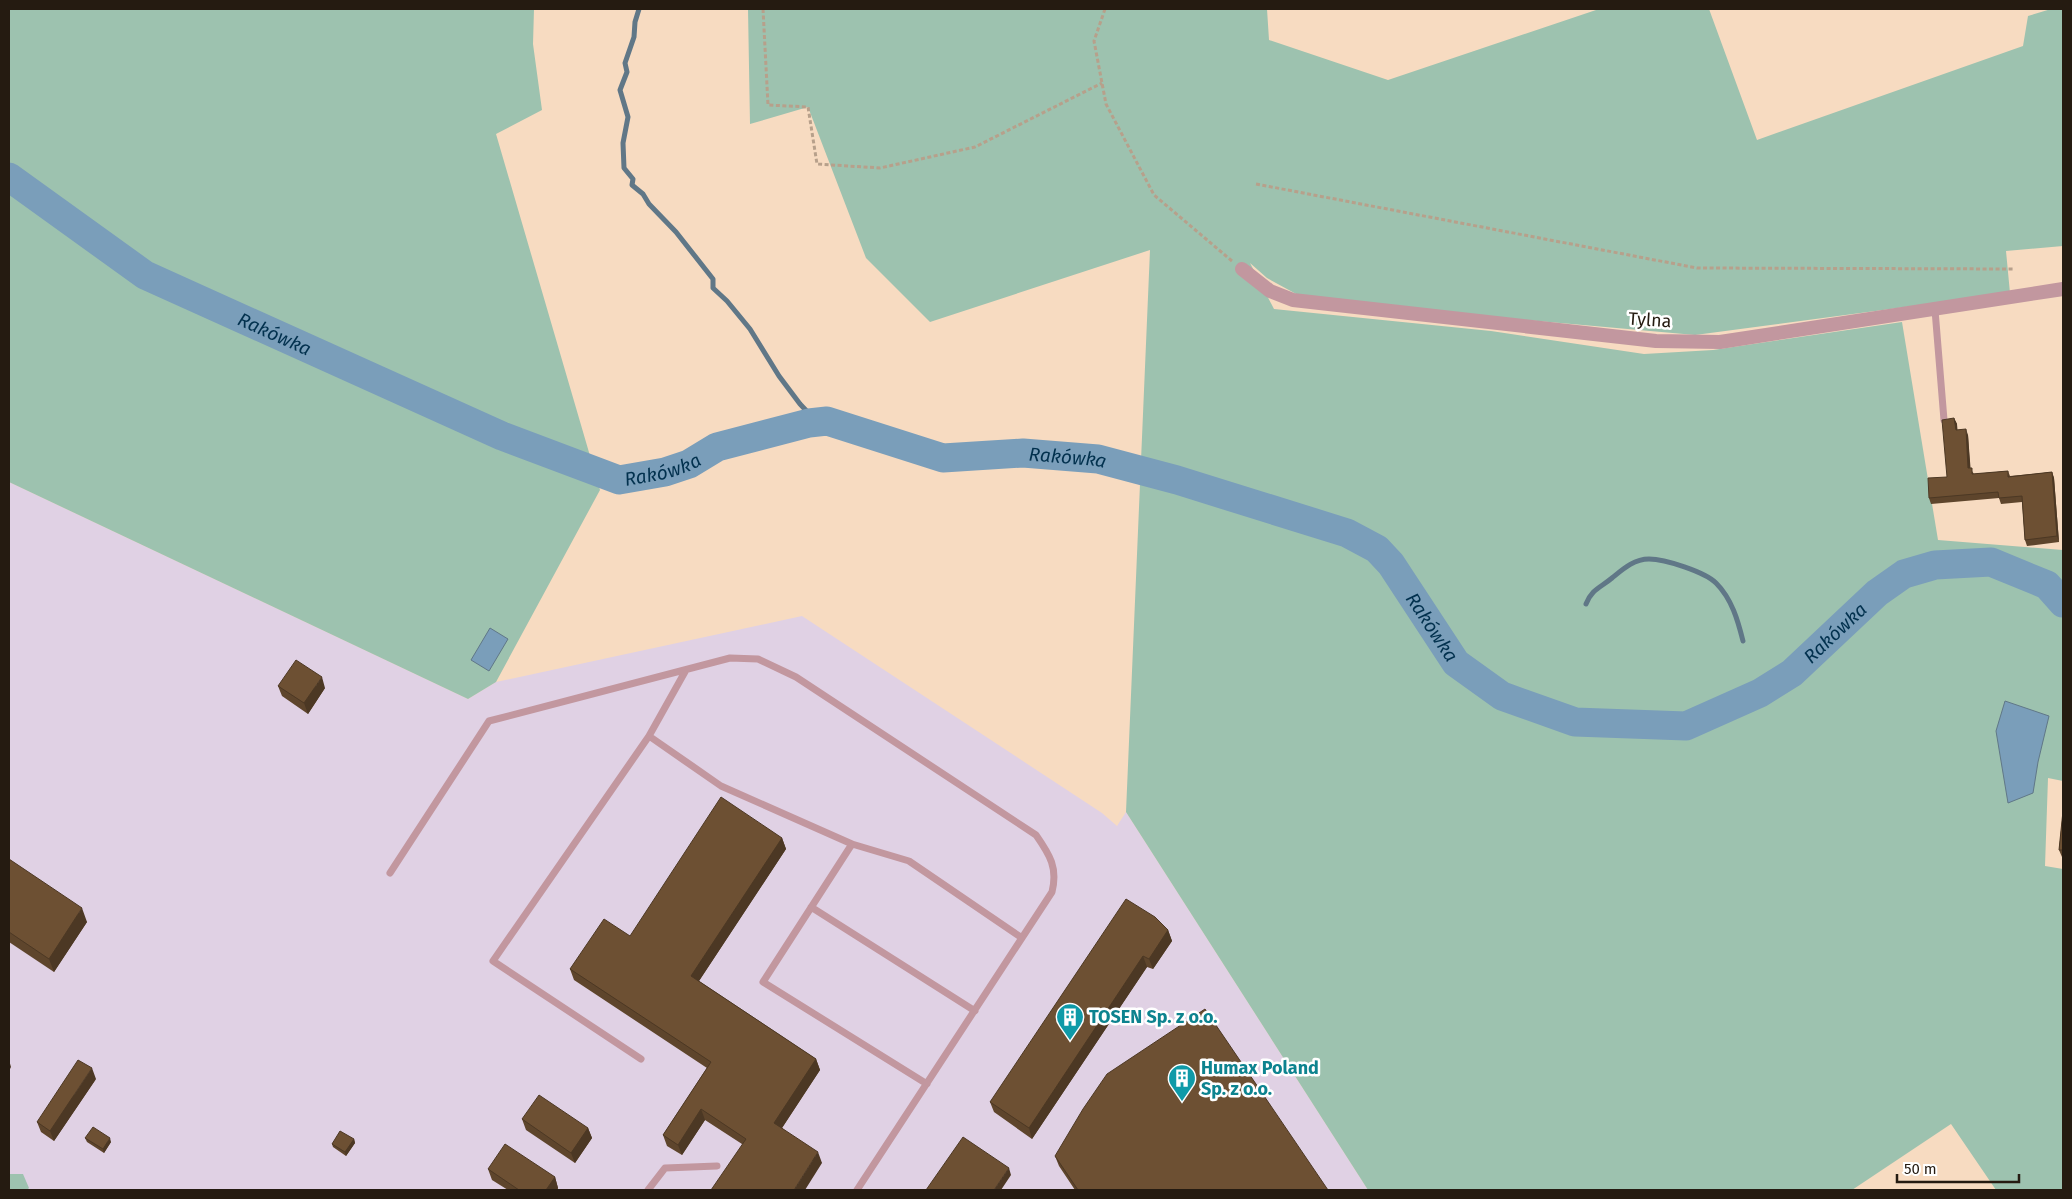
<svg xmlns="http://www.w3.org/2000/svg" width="2072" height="1199" font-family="'Fira Sans',sans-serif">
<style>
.industrial{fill:#e0d1e4}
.green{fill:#9dc2af}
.water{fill:#7a9eba;stroke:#607787}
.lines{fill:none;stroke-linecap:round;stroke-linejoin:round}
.stream{stroke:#607787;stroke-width:5}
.river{stroke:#7a9eba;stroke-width:29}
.path{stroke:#b7a08b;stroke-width:3;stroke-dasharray:4 2.5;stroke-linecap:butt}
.service{stroke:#c2979f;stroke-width:7}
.minor{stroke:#c2979f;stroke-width:14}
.wall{fill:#5e452c}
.shaded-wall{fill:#4c3824}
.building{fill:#6d5033;stroke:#4c3824}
.labels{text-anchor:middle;stroke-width:5;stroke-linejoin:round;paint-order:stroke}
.street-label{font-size:18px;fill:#251b11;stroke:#fff}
.culture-label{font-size:18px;font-weight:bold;fill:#0d838f;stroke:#fff;text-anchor:start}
.water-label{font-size:19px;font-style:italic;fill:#02314e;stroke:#fff}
</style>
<rect width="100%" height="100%" fill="#f7dbc1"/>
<path class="industrial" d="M 9,482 L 468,699 L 496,682 L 802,616 L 1102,813 L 1117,826 L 1126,812 L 1368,1190 L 9,1190 Z"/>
<path class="green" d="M 9,9 L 534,9 L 533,44 L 542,110 L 496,134 L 600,490 L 496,682 L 468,699 L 9,482 Z
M 748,9 L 1267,9 L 1269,40 L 1388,80 L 1599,9 L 1709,9 L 1757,140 L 2023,46 L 2028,16 L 2051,9 L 2063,9 L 2063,246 L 2006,251 L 2010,293 L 1695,335 L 1516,319 L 1298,295 L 1267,278 L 1250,263 L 1274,309 L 1491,331 L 1644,354 L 1713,350 L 1902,322 L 1938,540 L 2063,550 L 2063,781 L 2048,778 L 2045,866 L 2063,869 L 2063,1190 L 1996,1190 L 1951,1124 L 1852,1190 L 1368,1190 L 1126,812 L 1150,250 L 930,322 L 866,258 L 808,107 L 750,124 Z
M 9,1174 L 23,1174 L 29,1188 L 27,1190 L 9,1190 Z"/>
<path class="water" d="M 490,628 L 508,639 L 489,671 L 471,660 Z
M 2005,701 L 2049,716 L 2038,762 L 2033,793 L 2008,803 L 1996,731 Z"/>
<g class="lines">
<path class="stream" d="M 639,9 L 635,22 L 634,37 L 625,63 L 627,72 L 620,90 L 628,117 L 623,143 L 624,168 L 633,179 L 632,185 L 643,194 L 649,204 L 676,232 L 713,279 L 713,288 L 727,301 L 750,329 L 779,376 L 800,404 L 817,422
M 1586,604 C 1592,589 1600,588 1612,578 C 1623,569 1634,559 1649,559 C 1665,559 1705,572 1716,583 C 1732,599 1738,621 1743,641"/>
<path class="river" id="s1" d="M 9,177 L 145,275 L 502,436 L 619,480 L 665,472 L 689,464 L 717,447 L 809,423 L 827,421 L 943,458 L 1023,453 L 1098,459 L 1177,480 L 1347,533 L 1377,549 L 1391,564 L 1456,663 L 1502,696 L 1575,722 L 1686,726 L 1760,693 L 1792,673 L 1877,593 L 1904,574 L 1935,565 L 1991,562 L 2047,585 L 2063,603"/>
<path class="path" d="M 763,9 L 768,105 L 808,107 L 817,164 L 880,168 L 975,147 L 1102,83
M 1105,9 L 1094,41 L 1106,104 L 1154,195 L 1232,261
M 1256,184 L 1697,268 L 2015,269"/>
<path class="service" d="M 1935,310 L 1944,420
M 686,670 L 649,736 L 721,786 L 852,844
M 390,873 L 489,721 L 730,658 L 758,659 L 796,677 L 1036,835 C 1050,855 1058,868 1052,892 L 857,1190
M 811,907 L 975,1011
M 641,1059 L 493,961 L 649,736
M 927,1084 L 763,982 L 852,844 L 909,861 L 1022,938
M 648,1190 L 665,1168 L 717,1166"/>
<path class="minor" d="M 1242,269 L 1270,291 L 1293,300 L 1656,341 L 1720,342 L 2063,289"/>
</g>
<path class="wall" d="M 1954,418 L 1957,424 L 1957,430 L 1968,435 L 1970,468 L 1974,474 L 2008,471 L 2010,476 L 2052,472 L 2054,478 L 2059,542 L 2027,546 L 2025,540 L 2022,502 L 2001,504 L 1999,498 L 1931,504 L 1929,498 L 1947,477 Z
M 278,686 L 325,688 L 308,714 L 282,696 Z
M 2063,811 L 2063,857 L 2062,857 L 2059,850 Z
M 782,838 L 786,849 L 699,981 L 816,1059 L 820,1070 L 782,1128 L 822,1163 L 742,1144 L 705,1120 L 682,1155 L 667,1146 L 663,1135 L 707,1068 L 574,980 L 570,969 L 630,936 Z
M 9,859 L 87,922 L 54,972 L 9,942 Z
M 1168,930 L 1172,941 L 1153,969 L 1147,967 L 1032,1139 L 994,1112 L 990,1102 Z
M 96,1079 L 54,1141 L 41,1132 L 37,1122 Z
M 522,1119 L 588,1128 L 592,1138 L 575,1163 L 526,1130 Z
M 85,1138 L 111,1142 L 104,1153 L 87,1142 Z
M 354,1139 L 355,1143 L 346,1156 L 333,1147 L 332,1144 Z
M 1055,1156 L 1328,1190 L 1075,1190 L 1059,1166 Z
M 488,1169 L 555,1177 L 558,1188 L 557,1190 L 508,1190 L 492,1180 Z"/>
<path class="shaded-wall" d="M 1954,418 L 1957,424 L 1958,436 L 1956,430 Z
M 1966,429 L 1968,435 L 1971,474 L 1968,468 Z
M 2052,472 L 2054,478 L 2059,542 L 2057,536 Z
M 322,677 L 325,688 L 308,714 L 304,703 Z
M 782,838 L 786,849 L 695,987 L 691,976 Z
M 82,908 L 87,922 L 54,972 L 49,959 Z
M 1168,930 L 1172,941 L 1153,969 L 1149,959 Z
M 1143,956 L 1147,967 L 1032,1139 L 1029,1128 Z
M 816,1059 L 820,1070 L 778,1134 L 774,1123 Z
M 9,1060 L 11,1067 L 9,1071 Z
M 92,1068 L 96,1079 L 54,1141 L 50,1131 Z
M 701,1109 L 705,1120 L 682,1155 L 678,1145 Z
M 588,1128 L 592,1138 L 575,1163 L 571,1153 Z
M 110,1138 L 111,1142 L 104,1153 L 103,1149 Z
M 354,1139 L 355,1143 L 346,1156 L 345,1152 Z
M 818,1152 L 822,1163 L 805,1190 L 794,1190 Z
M 1009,1168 L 1011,1175 L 1001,1190 L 994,1190 Z
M 555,1177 L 558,1188 L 557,1190 L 546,1190 Z"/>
<path class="building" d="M 1954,418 L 1956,430 L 1966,429 L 1968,468 L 1972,468 L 1972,474 L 2008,471 L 2008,477 L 2052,472 L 2057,536 L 2025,540 L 2022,496 L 1999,498 L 1998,492 L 1929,498 L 1928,478 L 1947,477 L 1942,420 Z
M 296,660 L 322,677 L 304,703 L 278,686 Z
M 721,797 L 782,838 L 691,976 L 816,1059 L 774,1123 L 818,1152 L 794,1190 L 711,1190 L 746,1139 L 701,1109 L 678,1145 L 663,1135 L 711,1062 L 570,969 L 604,919 L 630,936 Z
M 2063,811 L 2063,850 L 2059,850 Z
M 9,859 L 82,908 L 49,959 L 9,932 Z
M 1126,899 L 1155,917 L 1168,930 L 1149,959 L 1143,956 L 1029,1128 L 990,1102 Z
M 1205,1009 L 1328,1190 L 1078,1190 L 1055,1156 L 1083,1109 L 1107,1074 Z
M 78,1060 L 92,1068 L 50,1131 L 37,1122 Z
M 539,1095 L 588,1128 L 571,1153 L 522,1119 Z
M 93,1127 L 110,1138 L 103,1149 L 85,1138 Z
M 340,1131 L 354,1139 L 345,1152 L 332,1144 Z
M 963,1137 L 1009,1168 L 994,1190 L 926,1190 Z
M 505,1144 L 555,1177 L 546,1190 L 519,1190 L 488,1169 Z"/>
<defs>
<g id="building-pin" transform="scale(1.4375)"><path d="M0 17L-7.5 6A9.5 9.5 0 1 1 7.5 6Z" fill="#0f9aa8" stroke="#fff"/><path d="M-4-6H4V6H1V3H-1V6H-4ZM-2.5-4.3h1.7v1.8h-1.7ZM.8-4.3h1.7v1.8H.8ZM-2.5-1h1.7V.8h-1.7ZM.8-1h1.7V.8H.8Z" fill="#fff"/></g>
</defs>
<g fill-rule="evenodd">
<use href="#building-pin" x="1070" y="1017"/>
<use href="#building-pin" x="1182" y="1078"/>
</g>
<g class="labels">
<g class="street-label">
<text transform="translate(1650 320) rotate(4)" y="6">Tylna</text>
</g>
<g class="culture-label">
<text x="1089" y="1023">TOSEN Sp. z o.o.</text>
<text x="1201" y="1074">Humax Poland<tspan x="1201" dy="21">Sp. z o.o.</tspan></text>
</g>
<g class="water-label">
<text dy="7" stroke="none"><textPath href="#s1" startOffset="310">Rakówka</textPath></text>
<text dy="7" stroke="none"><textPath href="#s1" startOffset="1149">Rakówka</textPath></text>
<text dy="7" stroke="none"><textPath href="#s1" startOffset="729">Rakówka</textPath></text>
<text dy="7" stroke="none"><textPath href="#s1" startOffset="1569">Rakówka</textPath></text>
<text dy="7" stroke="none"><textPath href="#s1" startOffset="2035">Rakówka</textPath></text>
</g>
</g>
<rect width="2072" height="1199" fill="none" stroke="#251b11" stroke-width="20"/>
<path d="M1897 1174v8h122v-8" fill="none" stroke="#251b11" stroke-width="2.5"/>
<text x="1904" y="1174" font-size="15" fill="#251b11" stroke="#ffffff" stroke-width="4" paint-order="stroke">50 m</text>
</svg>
